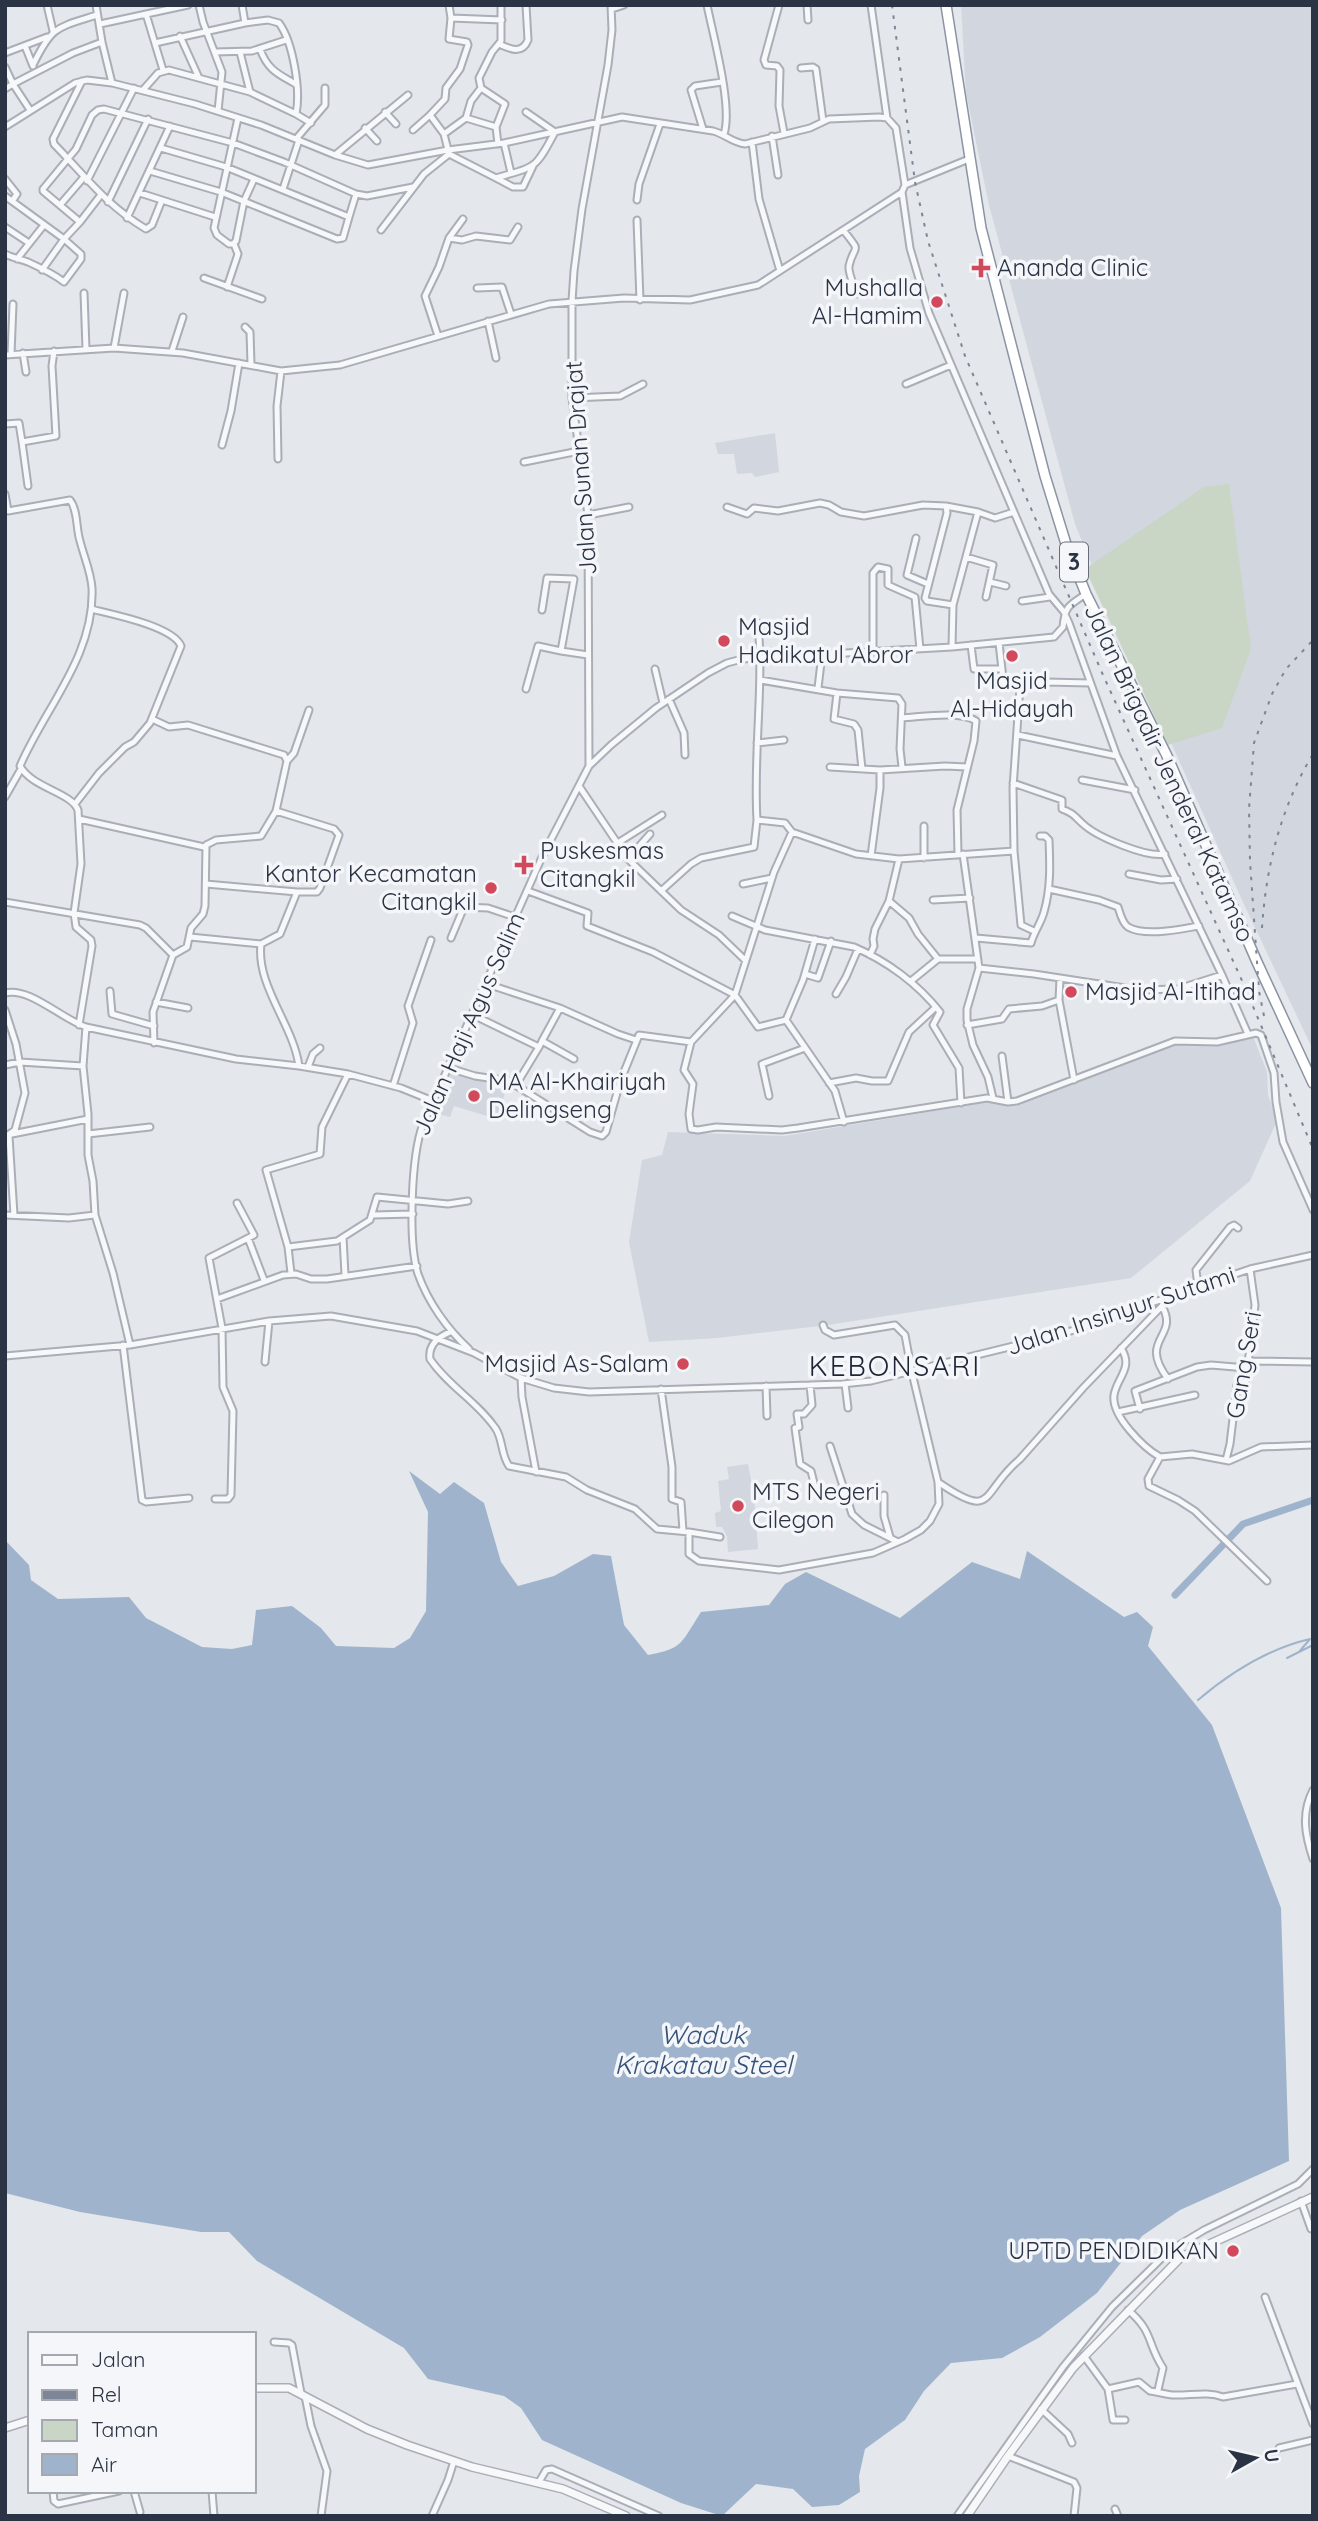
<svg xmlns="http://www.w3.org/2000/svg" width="1318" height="2521" font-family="Quicksand,sans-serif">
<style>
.built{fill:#d2d6de}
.green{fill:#c9d6c5}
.water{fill:#9fb4cc}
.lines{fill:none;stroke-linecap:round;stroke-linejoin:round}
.stream{stroke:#9fb4cc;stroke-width:2}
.canal{stroke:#9fb4cc;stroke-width:7}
.minor-casing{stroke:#a9aeb7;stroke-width:9}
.tertiary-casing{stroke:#a9aeb7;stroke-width:10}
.trunk-casing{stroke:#8b94a3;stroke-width:12}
.minor{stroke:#f7f8fa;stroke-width:5}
.tertiary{stroke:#f7f8fa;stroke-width:7}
.trunk{stroke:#fff;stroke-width:9}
.rail{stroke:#7d8696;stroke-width:2;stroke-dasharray:3.5 7;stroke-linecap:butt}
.poi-dot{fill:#d1495b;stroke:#f4f6f9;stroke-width:2.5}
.labels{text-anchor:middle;stroke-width:7;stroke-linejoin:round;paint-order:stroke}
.shield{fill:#f4f6f9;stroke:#676e7b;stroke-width:2}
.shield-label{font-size:23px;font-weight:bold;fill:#2b3445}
.poi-label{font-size:24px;fill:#2b3445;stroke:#f4f6f9;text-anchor:start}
.street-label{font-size:24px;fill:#2b3445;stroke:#f4f6f9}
.water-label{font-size:26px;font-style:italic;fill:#34527a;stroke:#f4f6f9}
.quarter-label{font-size:28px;letter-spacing:2px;fill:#1d2536;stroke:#f4f6f9}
</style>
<rect width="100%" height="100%" fill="#e4e7ec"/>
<path class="built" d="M 961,5 L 1313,5 L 1313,1050 L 1242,900 L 1102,590 L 1075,524 L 989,205 L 966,93 Z
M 775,433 L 779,472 L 755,477 L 752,473 L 737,474 L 734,454 L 718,454 L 715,443 Z
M 1253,1036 L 1267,1072 L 1268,1095 L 1277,1121 L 1250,1181 L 1131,1278 L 828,1325 L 717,1338 L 649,1342 L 629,1242 L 642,1160 L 662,1155 L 668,1132 L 785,1136 L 993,1101 L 1017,1106 L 1176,1044 L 1223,1045 Z
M 452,1069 L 507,1086 L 497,1119 L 454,1106 L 450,1117 L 438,1114 Z
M 748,1464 L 754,1496 L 758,1549 L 728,1552 L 727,1536 L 722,1527 L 716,1527 L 715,1513 L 721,1511 L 718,1481 L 729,1479 L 727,1467 Z"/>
<path class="green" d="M 1229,484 L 1251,649 L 1222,728 L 1168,745 L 1085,569 L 1204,487 Z"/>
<path class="water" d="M 409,1471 L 440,1494 L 454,1482 L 484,1503 L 501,1562 L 518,1586 L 554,1576 L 593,1554 L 611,1556 L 624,1625 L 648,1655 C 684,1649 682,1641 701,1612 L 769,1605 L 785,1584 L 806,1572 L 900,1618 L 972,1562 L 1020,1579 L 1027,1551 L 1124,1617 L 1137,1612 L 1153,1627 L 1148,1646 L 1212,1725 L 1281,1908 L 1289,2161 L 1180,2210 L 1142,2236 L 1097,2293 L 1040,2337 L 1002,2358 L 951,2363 L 924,2391 L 905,2420 L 865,2449 L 859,2476 L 860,2492 L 839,2505 L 812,2507 L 793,2489 L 756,2484 L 722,2516 L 681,2503 L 542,2440 L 521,2408 L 504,2396 L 428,2379 L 404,2348 L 257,2261 L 229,2232 L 201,2232 L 80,2212 L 5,2193 L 5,1540 L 29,1565 L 31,1580 L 58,1599 L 129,1597 L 146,1618 L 202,1647 L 232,1649 L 252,1645 L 256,1610 L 292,1606 L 321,1628 L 336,1646 L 394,1648 L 410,1638 L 426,1611 L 428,1512 Z"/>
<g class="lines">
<path class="stream" d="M 1287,1658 L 1313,1645
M 1198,1700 C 1231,1672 1267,1649 1310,1639 L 1299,1652"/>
<path class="canal" d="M 1175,1595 L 1243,1524 L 1313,1500"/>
<g class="minor-casing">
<path id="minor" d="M 47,5 L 53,31
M 96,5 L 102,42 L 112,83
M 199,5 L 203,22 L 222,72 L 218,111
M 242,5 L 245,23
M 449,5 L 451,18 L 449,39 L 467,42 L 468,45 L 460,69 L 446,88 L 445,99 L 430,115 L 444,134 L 449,154 L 496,178 C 536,166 535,170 555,132 L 526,112
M 707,5 C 713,35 733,107 724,134
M 779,5 L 764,60 L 766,65 L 777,66 L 780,70 L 779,106 L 784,133
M 807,5 L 808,20
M 871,5 L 887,118
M 612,9 L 624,5
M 146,14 L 163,70
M 451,18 L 502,20
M 100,24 L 188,5
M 180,36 L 199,78
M 155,43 L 245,23 L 268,20 L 279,23 C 293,42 301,90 296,114 L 311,123
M 499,44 C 510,49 522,55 528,40 L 526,5
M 25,46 L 33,66
M 260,49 C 268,71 279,74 297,85
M 215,52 L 252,51 L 286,40
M 240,52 L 250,92
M 5,53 L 47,37
M 33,65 C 52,26 56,28 97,15
M 5,67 L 13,84 L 5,89
M 801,68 L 813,67 L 816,69 L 823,121
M 82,81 L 53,139 L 54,144 C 86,177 106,205 146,229 L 152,225 L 162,200
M 143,90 L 158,73 L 169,70 L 250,92 L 296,114
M 30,110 L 13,84 L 73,53 L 102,42
M 385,112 L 396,124
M 238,118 L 214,228 L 217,235 L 229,244 L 233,244 L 236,241 L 244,201 L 254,179
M 466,118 L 471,101 L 481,88
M 5,127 L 75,83 L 87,80 L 112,83 L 195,104 L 261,125 L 335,155 L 368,165 L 448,150 L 504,143 L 622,117 L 713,131 C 725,134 733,143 745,144 L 810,128 L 829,119 L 879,117 L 887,118 L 896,128 L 905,185 L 902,192 L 758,285 L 690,300 L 624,298 L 549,304 L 340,365 L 281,371 L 183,353 L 114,348 L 5,355
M 496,127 L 505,104 L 481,88 L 479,78 L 492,52 L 501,41 L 501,5
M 365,128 L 377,141
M 703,129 L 691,90 L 695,86 L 722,82
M 413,130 L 430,115
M 444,134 L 466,118 L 496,127 L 498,144
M 772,136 L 778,175
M 296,139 L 325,105 L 325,88
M 752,142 L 759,199 L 780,271
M 504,143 L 511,173
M 335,155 L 408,95
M 150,171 L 221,192 L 337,239 L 343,238 L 349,217
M 496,178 L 513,187 L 523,187 L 533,166
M 5,179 L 17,194 L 13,200
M 87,181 L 134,88
M 905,185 L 969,159
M 283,189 L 299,140
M 902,192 L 910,248 L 929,313 L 1049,594 L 1064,612 L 1069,623 L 1117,756 L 1222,975 L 1248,1034
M 140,193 L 215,217
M 356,194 L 367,196 L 413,187
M 5,196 L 64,239 L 80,222 L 43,191 L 43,189 L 76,149 L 92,115 L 98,110 L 104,109 L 233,143 L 284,162 L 356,194 L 349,217 L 226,167 L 161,148
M 637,200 L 639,184 L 660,124
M 108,202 L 148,119
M 60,205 L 84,177
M 127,218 L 170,126
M 637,220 L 640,300
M 80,222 L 100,196
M 5,227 L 29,243
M 381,230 L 424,174 L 449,154
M 844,231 C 863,255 854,243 849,266 C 848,274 855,286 856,294
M 449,238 L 463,219
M 5,254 C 13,258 20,259 28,262 C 39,267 55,275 64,282 L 81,259 L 81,254 L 64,239 L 42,270
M 17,259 L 44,225
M 204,278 L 262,299
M 227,287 L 238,254 L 234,244
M 477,288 L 502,287 L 511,314
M 84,293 L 86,349
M 488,321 L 496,358
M 245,327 L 250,332 L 251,364
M 438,336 L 425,296 L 439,267 L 449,238 L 462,240 L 476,236 L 510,240 L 518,227
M 114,348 L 124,293
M 172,351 L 183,317
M 23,353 L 26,372
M 11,354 L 13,304
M 906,384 L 951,365
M 572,398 L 620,396 L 643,384
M 5,424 L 19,423 L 22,442 L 56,436 L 52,366 L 54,351
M 22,442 L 28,486
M 222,445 L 231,411 L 239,363
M 278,459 L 277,406 L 281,371
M 524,462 L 579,451
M 5,494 L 8,511 L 70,500 C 78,510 76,529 80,541 C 84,557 91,572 92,588 C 95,655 45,708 20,766 C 32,788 71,792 78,810 L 81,864 L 74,913 L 76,927 L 91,940 L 92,946 L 79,1025
M 946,506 L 978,512 L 995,518 L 1014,512
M 727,507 L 747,514 L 754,508 L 778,511 L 820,503 L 829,505 L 841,512 L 864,516 L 923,505 L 946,506 L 947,513 L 925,598 L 927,601 L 953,605 L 952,647
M 588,515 L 629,507
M 916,538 L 907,575 L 928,584
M 966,557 L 993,565 L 986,597
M 990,582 L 1006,586
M 1022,601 L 1050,597
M 953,605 L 978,512
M 542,610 L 547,578 L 574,579 L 561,651 L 588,655
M 758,623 C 764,689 753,755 757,820 L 785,823 L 792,832
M 999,643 L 1004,687 L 1020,686 L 1013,788 L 1014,851 L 1021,925 L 1034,931
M 971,645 L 974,669 L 1001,669
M 873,652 L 873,573 L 878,567 L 888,569 L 888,585 L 915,597 L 920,649
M 655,669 L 663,703
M 760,680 L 837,693 L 898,698 L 902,704 L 900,749 L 902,767
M 1020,686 L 1046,682 L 1090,683
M 818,688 L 822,654
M 526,689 L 538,646 L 561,651
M 837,693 L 834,719 L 854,724 L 858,730 L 862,769
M 669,699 L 684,733 L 685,755
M 1019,708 L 1060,713
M 902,718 C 921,717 960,710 976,721 L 974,741 L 957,810 L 958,854
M 152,719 L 169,727 L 188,725 L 284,755 L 287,761 L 276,811 L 334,829 L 339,835 L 320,888 L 317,892 L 297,892 L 280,934 L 261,944 L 190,937
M 1018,735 L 1117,756
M 757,743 L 784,740
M 287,761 L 294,753 L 309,710
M 589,766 L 588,515 L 572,398 L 572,301 L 574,271 L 582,209 L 608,65 L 612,30 L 611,5
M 830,767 L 880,770 L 945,766 L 967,767
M 1082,780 L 1135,790
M 1013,783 L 1062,800 L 1062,809 C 1075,814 1074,816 1083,824 C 1097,837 1147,858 1165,854
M 579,786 L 628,859 L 681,910 L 719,935 L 745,960
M 5,797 L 21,769
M 75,804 L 99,773 L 125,747 L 134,742 L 150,723 L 181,646 C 173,626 111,614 91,609
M 79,819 L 204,847
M 616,844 L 662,815
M 1014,851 L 899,859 L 856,854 L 792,832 L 774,872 L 735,995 L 691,1042 L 684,1070 L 693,1084 L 689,1114 L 691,1129 L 698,1130 L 716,1127 L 782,1130 L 798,1128 L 987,1098 L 1008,1102 L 1017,1101 L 1175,1041 L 1217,1042 L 1256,1033 L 1261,1035 L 1274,1073 L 1276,1102 L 1283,1142 L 1313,1210
M 963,854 L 979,968 L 1034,974 L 1138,990 L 1178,989 L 1222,975
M 871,856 L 880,788 L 880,770
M 924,858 L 924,826
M 628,859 L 650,834
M 1129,874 L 1161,880 L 1177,879
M 206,884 L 297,892
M 743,884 L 772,878
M 1049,889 L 1099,900 L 1118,907 C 1120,913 1122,923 1128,927 C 1146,937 1180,929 1199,926
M 528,891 L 588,913 L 587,926 L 653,952 L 735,995 L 758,1027 L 786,1020
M 661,891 L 691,864 L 701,858 L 754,847 L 757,820
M 933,900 L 970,898
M 889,901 L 909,918 L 918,934 L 938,959
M 5,902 L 140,925 L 146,928 L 173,955
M 732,916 L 765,930 L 854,947 C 887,961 918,984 940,1012 L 933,1025 L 959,1068 L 961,1103
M 451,938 L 464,907 L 488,908 L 515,917
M 976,938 L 1031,943 C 1034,932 1041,923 1044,912 C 1051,888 1050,864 1049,840 L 1045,836 L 1040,836
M 815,939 L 803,980 L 786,1020 L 835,1091 L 844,1122
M 261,944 C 256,986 293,1024 299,1066
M 870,955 L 874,946 L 873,939 L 875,929 L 889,901 L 899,859
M 979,968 L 967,1009 L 967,1020 L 973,1045 L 988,1077 L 993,1098
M 805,974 L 818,978 L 831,941
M 911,981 L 938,959 L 977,959
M 487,984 L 560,1008 L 618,1034 L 636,1040
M 110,991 L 112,1014 L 154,1026
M 5,993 C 30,987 60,1018 86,1027 L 236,1059 L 299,1066 L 348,1074 L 401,1088 L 433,1101
M 836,994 L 846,977 L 858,949
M 1059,1000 L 1074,1080
M 156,1002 L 188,1008
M 5,1010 L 16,1044 L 25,1093 L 15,1130 L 5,1137
M 473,1015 L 539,1047 L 516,1085
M 967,1025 L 1002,1019 L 1009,1009 L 1042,1006 L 1059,1000 L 1060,978
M 86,1027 L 83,1066 L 88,1114 L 88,1155 L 93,1181 L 95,1215 L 113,1273 L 130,1345
M 542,1041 L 560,1008
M 154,1043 L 153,1012 L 173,955 L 187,947 L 191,928 L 203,914 L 205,906 L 206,845 L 216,840 L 261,836 L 276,811
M 539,1047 L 542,1041 L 574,1059
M 1002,1056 L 1008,1102
M 5,1065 L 20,1062 L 83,1066
M 308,1067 L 313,1054 L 320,1048
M 449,1068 L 475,1076 L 509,1081 L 590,1132 L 602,1136 L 606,1132 L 620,1082 L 639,1035 L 691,1042
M 829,1083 L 856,1078 L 872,1081 L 888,1081 L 909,1032 L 936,1007
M 393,1086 L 413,1023 L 408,1006 L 431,940
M 769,1096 L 762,1064 L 805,1048
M 12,1134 L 88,1119
M 88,1134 L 150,1127
M 9,1136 L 14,1215
M 5,1215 L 69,1218 L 95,1215
M 373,1215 L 413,1214
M 343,1237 L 345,1275
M 248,1238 L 264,1280
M 288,1247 L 266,1170 L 320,1154 L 322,1127 L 348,1074
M 291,1273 L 288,1247 L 337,1241 L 370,1220 L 377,1197 L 448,1204 L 468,1201
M 1198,1286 L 1196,1270 L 1230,1227 L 1234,1225 L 1238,1228
M 217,1299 L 283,1275 L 296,1274 L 311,1279 L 327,1279 L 417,1266
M 1162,1306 C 1180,1338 1137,1338 1168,1379
M 450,1332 C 438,1337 428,1345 430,1359 C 448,1386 478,1402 496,1429 C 503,1440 501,1455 509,1466 L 566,1477 L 587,1490 L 635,1509 L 657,1529 L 689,1532 L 689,1554 L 699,1561 L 779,1570 L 873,1553 L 905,1539 L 921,1530 L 930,1521 L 939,1504 L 938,1482 L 912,1373 L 905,1335 L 895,1325 L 834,1335 L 825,1330 L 823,1325
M 123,1345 L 142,1500 L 146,1502 L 189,1498
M 1121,1348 C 1134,1368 1117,1377 1114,1395 C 1111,1416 1144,1448 1160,1457 L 1192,1454 L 1229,1461 L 1261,1447 L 1313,1445
M 469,1349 C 447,1329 428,1302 418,1274 C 408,1242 411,1156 423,1124 L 542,857 L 589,766 L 611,745 L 656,708 L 708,673 L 727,663 L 742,659 L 952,647 L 1054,637 L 1063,627 C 1065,606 1068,606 1086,594
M 5,1356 L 130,1345 L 269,1321 L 331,1316 L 417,1331 L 474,1353 L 521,1378 L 554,1388 L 589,1392 L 842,1384 L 871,1381 L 1062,1334 L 1250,1269 L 1313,1255
M 1248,1361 L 1313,1362
M 265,1362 L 269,1321
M 521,1378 L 522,1397 L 536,1472
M 845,1384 L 848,1408
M 810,1385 L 812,1405 L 804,1414 L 797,1414 L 799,1427 L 795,1428 L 800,1464 L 811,1471 L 816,1491 L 826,1493 L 844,1489
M 766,1386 L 767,1416
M 661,1389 L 672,1467 L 672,1499 L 681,1502 L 683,1531
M 1140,1409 L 1135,1391 L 1197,1367 L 1211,1365 L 1247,1368
M 1118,1412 L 1195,1395
M 830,1446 L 852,1514 L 864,1525 L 898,1542
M 1160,1457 L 1148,1479 L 1149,1486 L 1178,1500 L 1195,1511 L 1267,1581
M 1226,1460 L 1230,1444 L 1237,1385 L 1245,1383 L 1246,1380 L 1255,1305 L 1250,1269
M 938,1482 C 996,1522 980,1492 1020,1459 L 1083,1388 L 1162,1306 L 1167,1297
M 884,1495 L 884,1516 L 890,1537
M 215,1499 L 228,1499 L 231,1495 L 233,1411 L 223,1387 L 222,1328 L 209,1258 L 254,1235 L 237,1203
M 689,1532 L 720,1537
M 1313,1790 C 1301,1813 1305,1835 1313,1859
M 1301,2201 L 1311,2229
M 1265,2297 L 1313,2424
M 1128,2310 C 1154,2332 1147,2344 1163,2368 L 1158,2390
M 274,2342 L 289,2343 L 292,2345 L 301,2393
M 1084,2356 L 1108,2389 L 1113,2420 L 1125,2420
M 1108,2389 L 1139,2382 L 1150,2391 C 1158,2392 1164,2394 1172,2395 C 1189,2396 1207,2391 1223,2397 L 1297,2384
M 305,2396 L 311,2426 L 327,2471 L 321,2516
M 1041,2409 L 1068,2434 L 1072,2443
M 1279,2448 L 1313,2440
M 1008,2456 L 1074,2482 L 1077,2488 L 1074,2516
M 539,2482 L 546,2470 L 552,2469 L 659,2516
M 53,2491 L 54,2501 L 58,2504 L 119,2491
M 134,2491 L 140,2512
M 212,2491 L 214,2516
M 1115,2509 L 1118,2516
M 432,2516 L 448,2480 L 454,2461
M 957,2516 L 1063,2367 L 1112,2307 L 1169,2251 L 1204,2230 L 1298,2184 L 1313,2169"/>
</g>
<g class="tertiary-casing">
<path id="tertiary" d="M 254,2388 L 289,2388 L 367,2429 L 407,2445 L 472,2467 L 563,2489 L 626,2516
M 5,2428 L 30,2420
M 967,2516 L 1008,2456 L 1073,2368 L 1181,2257 L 1313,2197"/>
</g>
<g class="trunk-casing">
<path id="trunk" d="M 946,5 L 981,228 L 1045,476 L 1066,544 L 1086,594 L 1167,756 L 1257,962 L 1313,1083"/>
</g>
<use href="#minor" class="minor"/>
<use href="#tertiary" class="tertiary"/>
<use href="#trunk" class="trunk"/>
<path class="rail" d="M 892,5 L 915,182 L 928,241 L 965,356 L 1103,675 L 1244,985 L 1313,1149
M 1262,928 C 1266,866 1281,807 1313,754
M 1264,1016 L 1259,991 L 1250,861 L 1249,809 L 1254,743 L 1272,694 L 1286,669 L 1313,640"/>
</g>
<g class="poi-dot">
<path d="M977.5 257.5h7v7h7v7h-7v7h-7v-7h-7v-7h7z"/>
<circle cx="937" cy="302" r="7"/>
<circle cx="724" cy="641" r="7"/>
<circle cx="1012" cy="656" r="7"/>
<path d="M520.5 854.5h7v7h7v7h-7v7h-7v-7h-7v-7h7z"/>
<circle cx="491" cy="888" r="7"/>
<circle cx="1071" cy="992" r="7"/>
<circle cx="474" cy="1096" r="7"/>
<circle cx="683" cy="1364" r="7"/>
<circle cx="738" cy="1506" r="7"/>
<circle cx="1233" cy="2251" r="7"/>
</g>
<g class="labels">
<rect class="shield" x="1060" y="542.5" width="28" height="39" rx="5"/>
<g class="shield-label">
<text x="1074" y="570">3</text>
</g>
<g class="poi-label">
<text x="997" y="276">Ananda Clinic</text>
<text x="923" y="296" text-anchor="end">Mushalla<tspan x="923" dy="28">Al-Hamim</tspan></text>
<text x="738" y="635">Masjid<tspan x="738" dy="28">Hadikatul Abror</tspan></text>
<text x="1012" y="689" text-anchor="middle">Masjid<tspan x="1012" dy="28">Al-Hidayah</tspan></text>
<text x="540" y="859">Puskesmas<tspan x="540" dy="28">Citangkil</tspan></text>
<text x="477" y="882" text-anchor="end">Kantor Kecamatan<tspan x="477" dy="28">Citangkil</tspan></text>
<text x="1085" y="1000">Masjid Al-Itihad</text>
<text x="488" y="1090">MA Al-Khairiyah<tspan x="488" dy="28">Delingseng</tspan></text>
<text x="669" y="1372" text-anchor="end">Masjid As-Salam</text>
<text x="752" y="1500">MTS Negeri<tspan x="752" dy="28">Cilegon</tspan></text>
<text x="1219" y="2259" text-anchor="end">UPTD PENDIDIKAN</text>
</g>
<g class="street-label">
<text transform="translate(581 468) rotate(-94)" y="8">Jalan Sunan Drajat</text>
<text transform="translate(1169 773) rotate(65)" y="8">Jalan Brigadir Jenderal Katamso</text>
<text transform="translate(469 1024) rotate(-66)" y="8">Jalan Haji Agus Salim</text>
<text transform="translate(1121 1311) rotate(-18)" y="8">Jalan Insinyur Sutami</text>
<text transform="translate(1244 1365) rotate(-80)" y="8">Gang Seri</text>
</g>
<g class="water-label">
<text x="703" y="2044">Waduk<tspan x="703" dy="30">Krakatau Steel</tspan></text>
</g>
<g class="quarter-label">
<text x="895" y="1376">KEBONSARI</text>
</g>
</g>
<rect width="1318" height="2521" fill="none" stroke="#2b3445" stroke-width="14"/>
<rect x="28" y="2332" width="228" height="161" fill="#f4f6f9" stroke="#a4a8b1" stroke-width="2"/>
<rect x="42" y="2355" width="35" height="10" fill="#f7f8fa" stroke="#a4a8b1" stroke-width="2"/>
<text x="91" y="2367" font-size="21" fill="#2b3445">Jalan</text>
<rect x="42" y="2390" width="35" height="10" fill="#7d8696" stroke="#a4a8b1" stroke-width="2"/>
<text x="91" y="2402" font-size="21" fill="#2b3445">Rel</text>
<rect x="42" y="2420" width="35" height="21" fill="#c9d6c5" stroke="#a4a8b1" stroke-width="2"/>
<text x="91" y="2437" font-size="21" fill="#2b3445">Taman</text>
<rect x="42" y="2454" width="35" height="21" fill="#9fb4cc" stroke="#a4a8b1" stroke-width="2"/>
<text x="91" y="2472" font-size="21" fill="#2b3445">Air</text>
<g transform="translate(1255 2458) rotate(82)" stroke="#f4f6f9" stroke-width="5" paint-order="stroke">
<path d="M0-5L12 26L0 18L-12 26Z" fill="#2b3445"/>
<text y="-10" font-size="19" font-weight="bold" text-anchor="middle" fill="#2b3445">U</text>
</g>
</svg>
